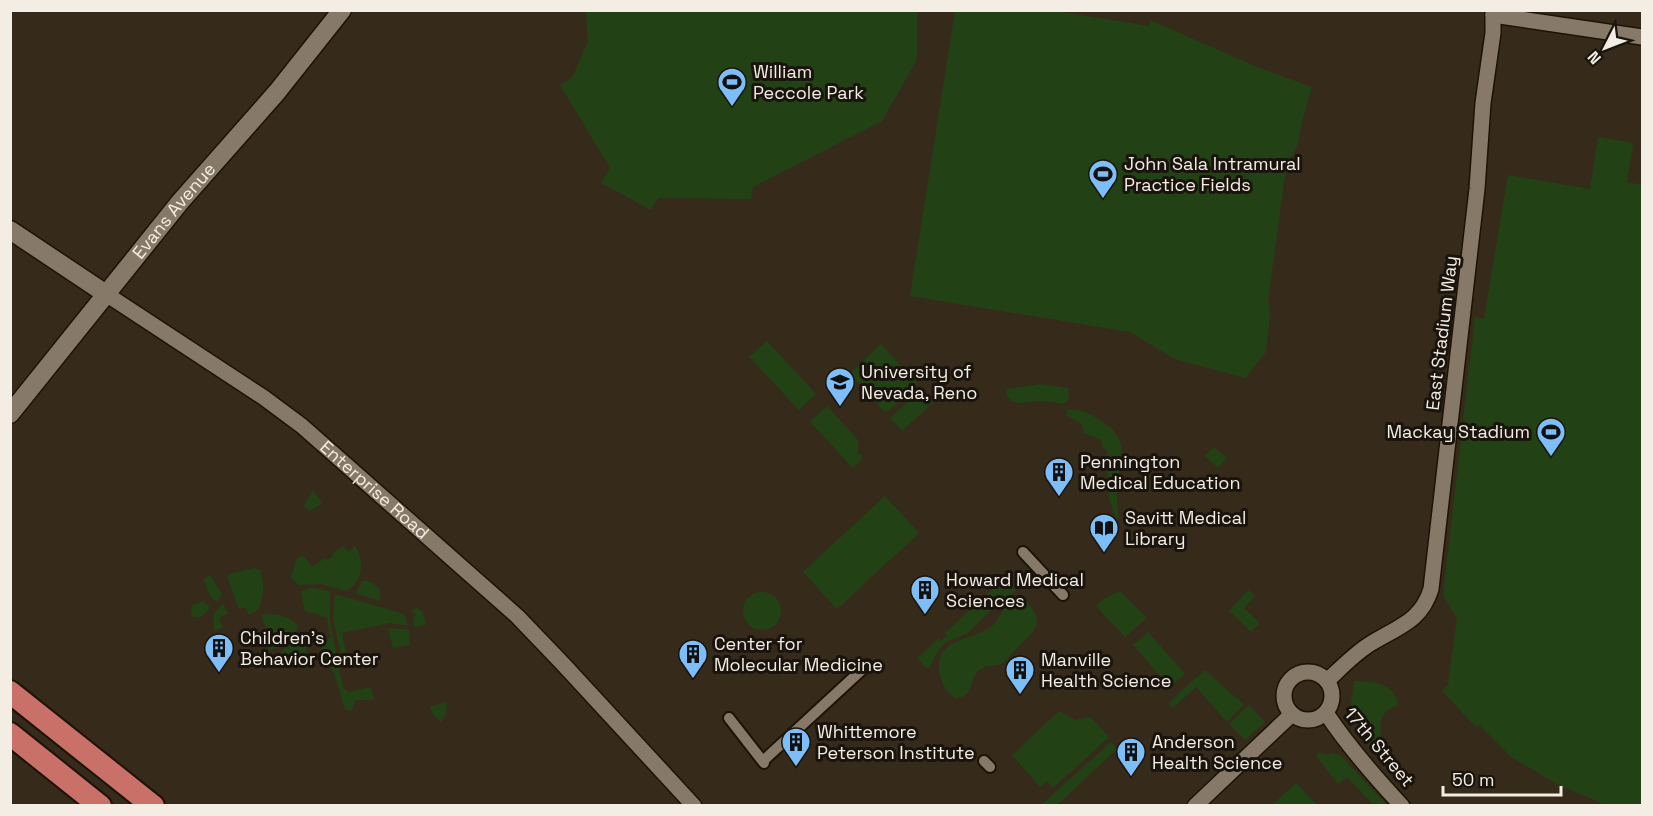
<svg xmlns="http://www.w3.org/2000/svg" width="1653" height="816" font-family="'Space Grotesk',sans-serif">
<style>
.green{fill:#224215}
.lines{fill:none;stroke-linecap:round;stroke-linejoin:round}
.pedestrian-casing{stroke:#1d1305;stroke-width:14}
.minor-casing{stroke:#1d1305;stroke-width:18}
.tertiary-casing{stroke:#1d1305;stroke-width:21}
.primary-casing{stroke:#1d1305;stroke-width:26}
.pedestrian{stroke:#867967;stroke-width:10}
.minor{stroke:#867967;stroke-width:15}
.tertiary{stroke:#867967;stroke-width:18}
.primary{stroke:#c97069;stroke-width:22}
.labels{text-anchor:middle;stroke-width:6;stroke-linejoin:round;paint-order:stroke}
.poi-label{font-size:18px;fill:#f4ede3;stroke:#19140d;text-anchor:start}
.street-label{font-size:18px;fill:#f4ede3;stroke:#19140d}
</style>
<rect width="100%" height="100%" fill="#362b1b"/>
<path class="green" d="M 586,11 L 917,11 L 917,56 L 915,63 L 882,121 L 753,187 L 751,199 L 658,198 L 651,210 L 601,183 L 610,168 L 560,85 L 572,78 L 588,41 Z
M 955,11 L 1056,11 L 1149,26 L 1150,20 L 1257,67 L 1312,87 L 1302,121 L 1298,144 L 1287,167 L 1285,176 L 1268,301 L 1270,315 L 1266,352 L 1245,378 L 1175,359 L 1130,332 L 910,296 Z
M 1598,137 L 1633,143 L 1627,182 L 1642,185 L 1642,805 L 1605,805 L 1557,784 L 1511,757 L 1479,725 L 1476,727 L 1442,691 L 1448,685 L 1457,618 L 1443,595 L 1475,317 L 1484,319 L 1508,175 L 1590,189 Z
M 767,341 L 816,394 L 799,410 L 749,357 Z
M 881,344 L 918,384 L 886,413 L 850,374 Z
M 1041,384 L 1068,388 L 1069,398 L 1064,404 C 1056,403 1048,401 1039,401 C 1026,401 1013,409 1006,393 L 1007,389 Z
M 922,389 L 934,402 L 902,431 L 890,418 Z
M 827,406 L 858,440 L 858,455 L 862,455 L 861,460 L 853,468 L 810,422 Z
M 1067,410 C 1078,408 1089,413 1098,419 C 1130,439 1121,449 1118,480 C 1116,492 1117,505 1119,518 L 1116,518 L 1109,499 L 1107,450 L 1103,449 L 1101,440 L 1084,433 L 1082,424 L 1066,415 Z
M 1214,447 L 1227,458 L 1218,468 L 1205,456 Z
M 313,490 L 322,503 L 310,511 L 304,506 Z
M 885,496 L 919,533 L 837,609 L 803,572 Z
M 343,546 L 348,552 L 355,546 C 365,561 363,581 347,591 L 320,584 L 299,585 L 291,578 L 296,561 L 299,557 L 304,556 L 312,567 L 325,558 L 327,560 L 333,556 L 332,554 Z
M 255,568 L 260,570 C 264,585 265,596 258,610 L 249,615 L 245,607 L 239,609 L 228,579 L 229,574 Z
M 210,575 L 222,594 L 218,601 L 214,600 C 207,593 208,587 203,579 Z
M 1005,577 L 1016,590 L 1007,598 L 993,602 L 991,610 L 968,633 L 944,643 L 936,654 L 930,668 L 926,668 L 917,658 L 939,638 L 941,641 L 947,635 L 945,633 L 975,605 L 977,607 L 984,602 L 982,599 Z
M 362,581 C 369,580 375,585 380,589 L 380,601 L 357,594 L 356,593 Z
M 313,588 L 329,591 L 330,593 L 330,621 L 343,688 L 348,692 L 371,687 L 374,700 L 356,700 L 351,711 L 345,709 L 334,673 L 326,663 L 321,649 L 330,637 L 327,618 L 314,613 L 305,612 L 301,591 Z
M 1248,590 L 1255,596 L 1244,608 L 1260,623 L 1251,632 L 1229,611 Z
M 1120,591 L 1147,618 L 1125,637 L 1096,606 L 1103,599 Z
M743 611a19 19 0 1 1 38 0a19 19 0 1 1-38 0Z
M 335,594 L 401,613 L 405,615 L 408,626 L 390,623 L 342,633 L 348,662 L 343,663 L 333,619 Z
M 1015,597 L 1024,598 C 1045,621 1038,629 1018,647 C 1013,652 1007,660 1001,664 C 995,667 986,664 979,670 C 968,680 975,698 955,698 C 947,693 942,684 940,675 C 932,638 970,642 992,626 C 1002,618 1003,603 1015,597 Z
M 204,601 L 209,606 L 209,609 L 201,617 L 194,617 L 191,613 L 192,605 Z
M 223,603 L 228,614 L 219,618 L 223,627 L 214,631 L 214,614 Z
M 417,608 L 423,612 L 426,625 L 414,627 L 413,618 L 416,615 L 411,610 Z
M 261,615 C 274,613 288,615 298,626 C 293,640 283,647 269,650 L 261,632 L 267,630 Z
M 388,628 L 409,630 L 410,645 L 393,648 Z
M 1148,632 L 1185,674 L 1170,687 L 1133,645 Z
M 299,636 L 307,640 L 308,645 L 302,662 L 298,664 L 289,657 L 279,657 L 281,652 Z
M 1205,670 L 1244,705 L 1227,722 L 1196,687 L 1173,708 L 1168,703 Z
M 1354,681 C 1372,681 1396,683 1398,705 C 1375,713 1381,728 1381,747 L 1375,754 L 1368,745 L 1351,705 Z
M 447,702 L 446,714 L 441,722 L 435,717 L 429,707 Z
M 1249,705 L 1265,722 L 1246,739 L 1244,739 L 1229,724 Z
M 1059,711 L 1075,720 L 1091,717 L 1109,737 L 1053,788 L 1047,781 L 1040,787 L 1012,755 Z
M 1111,742 L 1117,749 L 1057,805 L 1041,805 Z
M 1319,752 L 1326,755 L 1332,753 L 1340,755 L 1387,805 L 1374,805 L 1347,777 L 1338,784 L 1316,756 Z
M 1296,783 L 1317,805 L 1271,805 L 1272,805 Z"/>
<g class="lines">
<g class="pedestrian-casing">
<path id="pedestrian" d="M 1023,552 L 1063,595
M 729,718 L 764,763
M 763,761 L 867,665
M 984,761 L 990,767"/>
</g>
<g class="minor-casing">
<g id="minor">
<path d="M 1493,15 L 1642,37"/>
<path id="s1" d="M 106,294 L 263,397 L 302,426 L 517,616 L 563,664 L 694,806"/>
<circle cx="1308" cy="696" r="24"/>
<path d="M 1327,681 C 1341,668 1354,654 1370,644 C 1397,627 1421,622 1431,589 L 1477,189 L 1483,103 L 1493,33 L 1493,10"/>
<path d="M 1326,713 C 1348,746 1374,776 1402,806"/>
<path d="M 1195,806 L 1292,714"/>
</g>
</g>
<g class="tertiary-casing">
<g id="tertiary">
<path d="M 10,230 L 106,294"/>
<path id="s2" d="M 10,414 L 180,202 L 277,92 L 342,10"/>
</g>
</g>
<g class="primary-casing">
<path id="primary" d="M 10,692 L 153,806
M 10,734 L 100,806"/>
</g>
<use href="#pedestrian" class="pedestrian"/>
<use href="#minor" class="minor"/>
<use href="#tertiary" class="tertiary"/>
<use href="#primary" class="primary"/>
</g>
<defs>
<g id="stadium-pin" transform="scale(1.5)"><path d="M0 17L-7.5 6A9.5 9.5 0 1 1 7.5 6Z" fill="#7dbef9" stroke="#19140d"/><path d="M0-5a6.5 5 0 1 0 0 10a6.5 5 0 1 0 0-10ZM-3.5-1.8h7v3.6h-7Z" fill="#111"/></g>
<g id="university-pin" transform="scale(1.5)"><path d="M0 17L-7.5 6A9.5 9.5 0 1 1 7.5 6Z" fill="#7dbef9" stroke="#19140d"/><path d="M0-5L7-2L0 1L-7-2ZM-4 1L0 2.5L4 1V4Q0 6-4 4Z" fill="#111"/></g>
<g id="building-pin" transform="scale(1.5)"><path d="M0 17L-7.5 6A9.5 9.5 0 1 1 7.5 6Z" fill="#7dbef9" stroke="#19140d"/><path d="M-4-6H4V6H1V3H-1V6H-4ZM-2.5-4.3h1.7v1.8h-1.7ZM.8-4.3h1.7v1.8H.8ZM-2.5-1h1.7V.8h-1.7ZM.8-1h1.7V.8H.8Z" fill="#111"/></g>
<g id="library-pin" transform="scale(1.5)"><path d="M0 17L-7.5 6A9.5 9.5 0 1 1 7.5 6Z" fill="#7dbef9" stroke="#19140d"/><path d="M-6-4Q-3-5.5-.7-3.5V5Q-3 3-6 4ZM6-4Q3-5.5 .7-3.5V5Q3 3 6 4Z" fill="#111"/></g>
</defs>
<g fill-rule="evenodd">
<use href="#stadium-pin" x="732" y="82"/>
<use href="#stadium-pin" x="1103" y="174"/>
<use href="#university-pin" x="840" y="382"/>
<use href="#stadium-pin" x="1551" y="432"/>
<use href="#building-pin" x="1059" y="472"/>
<use href="#library-pin" x="1104" y="528"/>
<use href="#building-pin" x="925" y="590"/>
<use href="#building-pin" x="219" y="648"/>
<use href="#building-pin" x="693" y="654"/>
<use href="#building-pin" x="1020" y="670"/>
<use href="#building-pin" x="796" y="742"/>
<use href="#building-pin" x="1131" y="752"/>
</g>
<g class="labels">
<g class="poi-label">
<text x="753" y="78">William<tspan x="753" dy="21">Peccole Park</tspan></text>
<text x="1124" y="170">John Sala Intramural<tspan x="1124" dy="21">Practice Fields</tspan></text>
<text x="861" y="378">University of<tspan x="861" dy="21">Nevada, Reno</tspan></text>
<text x="1530" y="438" text-anchor="end">Mackay Stadium</text>
<text x="1080" y="468">Pennington<tspan x="1080" dy="21">Medical Education</tspan></text>
<text x="1125" y="524">Savitt Medical<tspan x="1125" dy="21">Library</tspan></text>
<text x="946" y="586">Howard Medical<tspan x="946" dy="21">Sciences</tspan></text>
<text x="240" y="644">Children's<tspan x="240" dy="21">Behavior Center</tspan></text>
<text x="714" y="650">Center for<tspan x="714" dy="21">Molecular Medicine</tspan></text>
<text x="1041" y="666">Manville<tspan x="1041" dy="21">Health Science</tspan></text>
<text x="817" y="738">Whittemore<tspan x="817" dy="21">Peterson Institute</tspan></text>
<text x="1152" y="748">Anderson<tspan x="1152" dy="21">Health Science</tspan></text>
</g>
<g class="street-label">
<text dy="6" stroke="none"><textPath href="#s2" startOffset="261">Evans Avenue</textPath></text>
<text transform="translate(1442 333) rotate(-83)" y="6">East Stadium Way</text>
<text dy="6" stroke="none"><textPath href="#s1" startOffset="333">Enterprise Road</textPath></text>
<text transform="translate(1379 747) rotate(50)" y="6">17th Street</text>
</g>
</g>
<rect width="1653" height="816" fill="none" stroke="#f4ede3" stroke-width="24"/>
<g transform="translate(1605 48) rotate(228)" stroke="#19140d" stroke-width="4.5" paint-order="stroke">
<path d="M0-4.5L10 22L0 15L-10 22Z" fill="#f4ede3"/>
<text y="-9" font-size="16" font-weight="bold" text-anchor="middle" fill="#f4ede3">N</text>
</g>
<path d="M1443 786v9h118v-9" fill="none" stroke="#f4ede3" stroke-width="3"/>
<text x="1452" y="786" font-size="18" fill="#f4ede3" stroke="#19140d" stroke-width="4.5" paint-order="stroke">50 m</text>
</svg>
